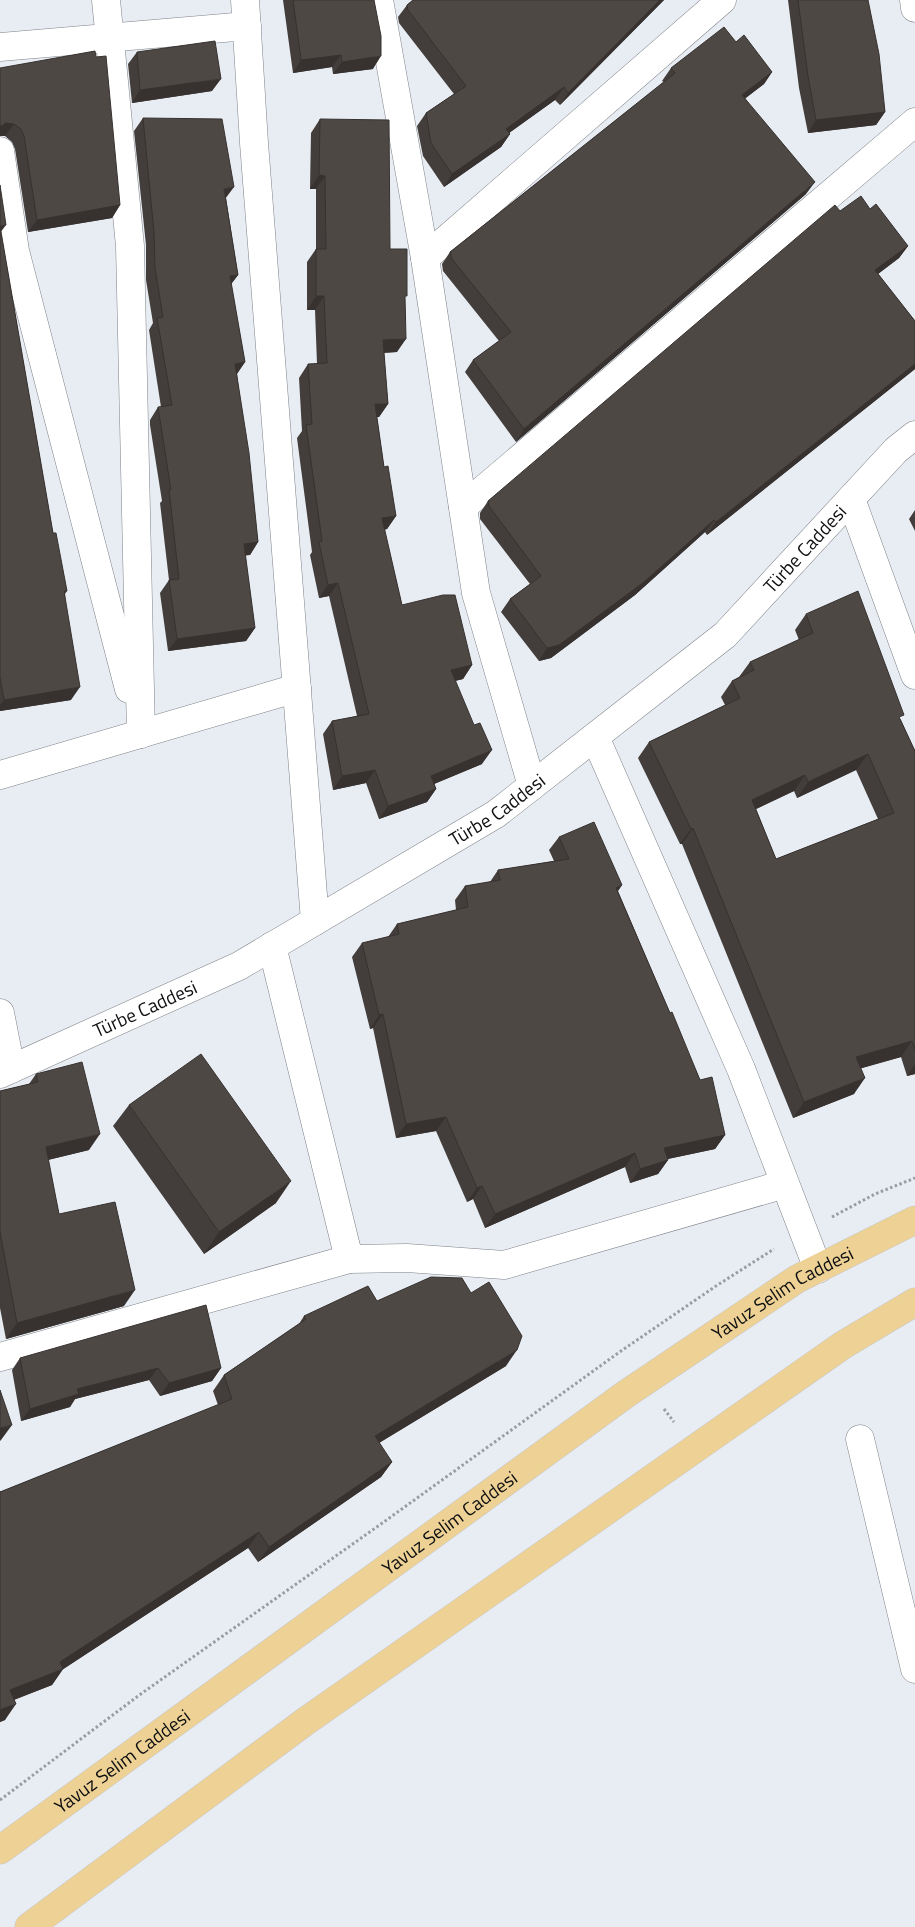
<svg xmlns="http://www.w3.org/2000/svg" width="915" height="1927" font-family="'Titillium Web',sans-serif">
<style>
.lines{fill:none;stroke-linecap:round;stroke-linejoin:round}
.minor-casing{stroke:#7e8288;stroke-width:29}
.major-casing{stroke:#cacacb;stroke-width:29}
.path{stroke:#999da1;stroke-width:3;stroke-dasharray:2.5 2.5;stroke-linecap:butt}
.minor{stroke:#fff;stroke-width:28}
.major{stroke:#edd195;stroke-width:28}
.wall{fill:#433e3b;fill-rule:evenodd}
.shaded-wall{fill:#373230}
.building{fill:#4e4845;stroke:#373230;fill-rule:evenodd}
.labels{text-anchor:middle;stroke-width:5;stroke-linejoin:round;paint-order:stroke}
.street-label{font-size:19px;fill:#0e0f11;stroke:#f7fafe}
</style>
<rect width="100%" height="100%" fill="#e8edf3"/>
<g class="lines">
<g class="minor-casing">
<g id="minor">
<path d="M 106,0 L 130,246 L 141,734"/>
<path d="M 245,0 L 254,143 L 315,921"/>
<path d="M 379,0 L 425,258"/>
<path d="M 914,0 L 915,8"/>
<path d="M 0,47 L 247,26"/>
<path d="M 0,151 L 15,251 L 129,689"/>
<path d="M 851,499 L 915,675"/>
<path d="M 463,507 L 915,122"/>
<path d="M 595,737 L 741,1069 L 818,1269"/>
<path d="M 0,775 L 297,688"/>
<path d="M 532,786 L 476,593 L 425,258 L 722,0"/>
<path d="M 272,946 L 349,1259 L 407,1258 L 504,1265 L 785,1184"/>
<path d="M 0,1013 L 11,1069"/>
<path id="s1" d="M 0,1074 L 239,966 L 496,814 L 725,635 L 896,450 L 915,435"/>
<path d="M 0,1357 L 349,1259"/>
<path d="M 860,1439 L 915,1669"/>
</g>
</g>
<g class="major-casing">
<g id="major">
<path id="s2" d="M 0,1850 L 626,1394 L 797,1279 L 915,1220"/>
<path d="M 29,1927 L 306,1721 L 843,1345 L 915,1302"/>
</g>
</g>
<path class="path" d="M 832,1217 L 875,1194 L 915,1178
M 664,1409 L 674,1422
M 0,1800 L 138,1696 L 381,1524 L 621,1351 L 716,1286 L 774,1249"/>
<use href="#minor" class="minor"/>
<use href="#major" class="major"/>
</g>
<path class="wall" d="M 283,0 L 374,0 L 373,69 L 333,74 L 332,67 L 293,73 Z
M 413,0 L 664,0 L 560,105 L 555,100 L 509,133 L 510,134 L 501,147 L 444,187 L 423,156 L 417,126 L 426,113 L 454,94 L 399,23 L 398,17 L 407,5 Z
M 788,0 L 868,0 L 885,112 L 876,125 L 808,133 L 799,88 Z
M 736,42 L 772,72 L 764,84 L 745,98 L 806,194 L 516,442 L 465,372 L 473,360 L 499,341 L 443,271 L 442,264 L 450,252 L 664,82 L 662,81 L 671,68 Z
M 137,52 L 212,91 L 132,103 L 128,64 Z
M 0,68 L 120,205 L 112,218 L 28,232 L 15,149 L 12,142 L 5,136 Z
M 143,118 L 226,198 L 238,275 L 231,284 L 245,362 L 237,374 L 258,542 L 250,555 L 245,555 L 255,628 L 246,641 L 168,651 L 160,593 L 169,580 L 160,503 L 162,501 L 150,425 L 150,420 L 158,407 L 161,407 L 149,330 L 153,323 L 146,280 L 146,245 L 134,131 Z
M 320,119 L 390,249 L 405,298 L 397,352 L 384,353 L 388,404 L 379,417 L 377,417 L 384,467 L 396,516 L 387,529 L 384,530 L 402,605 L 472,665 L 463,679 L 455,681 L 482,764 L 434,784 L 436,789 L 427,802 L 379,819 L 366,783 L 333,790 L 323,734 L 332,721 L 357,716 L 329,596 L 319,598 L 310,555 L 312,552 L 297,438 L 302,431 L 299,378 L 308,364 L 317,364 L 315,310 L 307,310 L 307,262 L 316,249 L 316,189 L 310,189 L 311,133 Z
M 0,185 L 1,232 L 53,533 L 67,591 L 65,594 L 71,700 L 0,711 Z
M 870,209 L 908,246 L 899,258 L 878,274 L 915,321 L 915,369 L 707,535 L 705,532 L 635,595 L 551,658 L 539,661 L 501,612 L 510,599 L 530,584 L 480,519 L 480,513 L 488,501 L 840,211 Z
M 915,510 L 915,531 L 909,519 Z
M 806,614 L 901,720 L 915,751 L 915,1074 L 907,1076 L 901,1057 L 861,1068 L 854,1094 L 793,1118 L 682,844 L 680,844 L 638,758 L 649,742 L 725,705 L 721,697 L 732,681 L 739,677 L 750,662 L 799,640 L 795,630 ZM 856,770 L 878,819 L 776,859 L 756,809 L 794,791 L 797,798 Z
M 559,837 L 622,885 L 618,891 L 670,1013 L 725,1135 L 715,1149 L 667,1159 L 668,1160 L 658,1174 L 630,1183 L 625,1167 L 485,1228 L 473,1199 L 467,1202 L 436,1131 L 396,1138 L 373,1028 L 370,1029 L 352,957 L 362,943 L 388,937 L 397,924 L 456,910 L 455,900 L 465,886 L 490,882 L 498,870 L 554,861 L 549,850 Z
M 36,1074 L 89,1150 L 48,1160 L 59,1214 L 124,1306 L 6,1339 L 0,1308 L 0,1091 L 29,1084 Z
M 129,1105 L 276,1203 L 204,1254 L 113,1126 Z
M 377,1301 L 506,1366 L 379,1443 L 392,1462 L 381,1477 L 258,1562 L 248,1548 L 63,1669 L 52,1685 L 14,1700 L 5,1720 L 0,1722 L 0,1491 L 0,1492 L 218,1405 L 213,1391 L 224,1375 L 299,1324 L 304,1316 Z
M 20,1358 L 221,1368 L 212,1381 L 160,1396 L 149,1380 L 75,1399 L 70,1407 L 21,1421 L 12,1370 Z"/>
<path class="shaded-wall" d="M 660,0 L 664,0 L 560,105 L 568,93 Z
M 341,55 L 332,67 L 293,73 L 301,60 Z
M 381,56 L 373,69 L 333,74 L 342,62 Z
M 772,72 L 764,84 L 733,108 L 742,95 Z
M 221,79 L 212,91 L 132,103 L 140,90 Z
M 564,87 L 555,100 L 498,141 L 506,129 Z
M 885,112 L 876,125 L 808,133 L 816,120 Z
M 6,123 L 14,124 L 5,136 L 0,136 L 0,126 Z
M 510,134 L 501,147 L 444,187 L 452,174 Z
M 319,175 L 325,176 L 316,189 L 310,189 Z
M 815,182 L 806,194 L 516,442 L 524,429 Z
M 234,187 L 225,199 L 224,189 Z
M 120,205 L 112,218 L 28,232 L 37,220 Z
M 6,225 L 0,233 L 0,226 Z
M 908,246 L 899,258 L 866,283 L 875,270 Z
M 238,275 L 229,287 L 230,276 Z
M 316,296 L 324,296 L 315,310 L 307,310 Z
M 406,339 L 397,352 L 374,353 L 383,340 Z
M 245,362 L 236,375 L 235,364 Z
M 915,364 L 915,369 L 707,535 L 716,522 Z
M 375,404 L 388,404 L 379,417 L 366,418 Z
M 396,516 L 387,529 L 372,531 L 382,518 Z
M 714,520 L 705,532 L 635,595 L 551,658 L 539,661 L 547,648 Z
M 258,542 L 250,555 L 235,557 L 244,544 Z
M 338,583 L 329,596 L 319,598 L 328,585 Z
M 255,628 L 246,641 L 168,651 L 177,639 Z
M 472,665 L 463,679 L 442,684 L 451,670 Z
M 80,687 L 71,700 L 0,711 L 0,705 L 4,700 Z
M 492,750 L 482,764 L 422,789 L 431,776 Z
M 868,754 L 856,770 L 797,798 L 808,782 Z
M 375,770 L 366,783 L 333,790 L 342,776 Z
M 805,775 L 794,791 L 741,816 L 752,800 Z
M 436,789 L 427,802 L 379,819 L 388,806 Z
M 693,828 L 682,844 L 680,844 L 691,829 Z
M 622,885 L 612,899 L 616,888 Z
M 383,1014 L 373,1028 L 370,1029 L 379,1015 Z
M 912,1041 L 901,1057 L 845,1073 L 856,1057 Z
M 915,1064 L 915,1074 L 907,1076 Z
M 865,1078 L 854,1094 L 793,1118 L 804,1102 Z
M 446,1117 L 436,1131 L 396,1138 L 406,1124 Z
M 100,1134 L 89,1150 L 35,1163 L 46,1147 Z
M 725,1135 L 715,1149 L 654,1162 L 664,1148 Z
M 635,1153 L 625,1167 L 485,1228 L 495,1214 Z
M 668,1160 L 658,1174 L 630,1183 L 640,1169 Z
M 291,1181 L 276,1203 L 204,1254 L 219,1232 Z
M 482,1186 L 473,1199 L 467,1202 L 477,1188 Z
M 135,1290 L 124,1306 L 6,1339 L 17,1323 Z
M 517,1350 L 506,1366 L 364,1452 L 375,1436 Z
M 158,1368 L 149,1380 L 75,1399 L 70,1407 L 21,1421 L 30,1409 L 77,1389 Z
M 221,1368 L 212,1381 L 160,1396 L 169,1383 Z
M 12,1425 L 1,1440 L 0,1441 L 0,1428 Z
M 392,1462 L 381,1477 L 258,1562 L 269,1547 Z
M 259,1532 L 248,1548 L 62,1670 L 63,1669 L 52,1685 L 0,1705 L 10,1690 L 60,1662 Z
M 16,1704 L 5,1720 L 0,1722 L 0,1710 Z"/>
<path class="building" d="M 293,0 L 374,0 L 381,36 L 381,56 L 342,62 L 341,55 L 301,60 Z
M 413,0 L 660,0 L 568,93 L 564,87 L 506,129 L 510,134 L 452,174 L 431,143 L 426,113 L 466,86 L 408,10 L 407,5 Z
M 798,0 L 868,0 L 879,54 L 885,112 L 816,120 L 808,76 Z
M 724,27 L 736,42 L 744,35 L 772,72 L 742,95 L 815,182 L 524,429 L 473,360 L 511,332 L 452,259 L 450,252 L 675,73 L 671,68 Z
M 215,41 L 221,79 L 140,90 L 137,52 Z
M 95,51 L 96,57 L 106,56 L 120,205 L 37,220 L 24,136 L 21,129 L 14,124 L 6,123 L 0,126 L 0,68 Z
M 143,118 L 222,119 L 234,187 L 224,189 L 238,275 L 230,276 L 245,362 L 235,364 L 249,453 L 258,542 L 244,544 L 255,628 L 177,639 L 169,580 L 179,579 L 169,490 L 171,490 L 158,407 L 172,405 L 157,318 L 163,317 L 155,268 L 154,232 Z
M 320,119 L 389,120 L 390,249 L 407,249 L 407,296 L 405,296 L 406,339 L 383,340 L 388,404 L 375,404 L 384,467 L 388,466 L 396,516 L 382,518 L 402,605 L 443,595 L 455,595 L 472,665 L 451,670 L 474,725 L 480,723 L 492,750 L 431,776 L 436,789 L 388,806 L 375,770 L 342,776 L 332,721 L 369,714 L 338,583 L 328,585 L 319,542 L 322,541 L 306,425 L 312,424 L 308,364 L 327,363 L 324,296 L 316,296 L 316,249 L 326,249 L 325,176 L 319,175 Z
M 0,185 L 6,225 L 0,226 L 53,533 L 56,533 L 67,591 L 64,591 L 80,687 L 4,700 L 0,677 Z
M 861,196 L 870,209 L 876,204 L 908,246 L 875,270 L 915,321 L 915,364 L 716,522 L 714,520 L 644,582 L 559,645 L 547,648 L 510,599 L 541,576 L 489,506 L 488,501 L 835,205 L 840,211 Z
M 858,591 L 904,715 L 899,717 L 915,751 L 915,1050 L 912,1041 L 856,1057 L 865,1078 L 804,1102 L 693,828 L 691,829 L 649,742 L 740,698 L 732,681 L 754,670 L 750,662 L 813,633 L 806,614 ZM 868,754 L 894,813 L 776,859 L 752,800 L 805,775 L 808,782 Z
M 594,822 L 622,885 L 616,888 L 670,1013 L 672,1012 L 700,1080 L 712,1077 L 725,1135 L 664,1148 L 668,1160 L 640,1169 L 635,1153 L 495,1214 L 482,1186 L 477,1188 L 446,1117 L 406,1124 L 383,1014 L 379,1015 L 362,943 L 399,934 L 397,924 L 468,907 L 465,886 L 500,880 L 498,870 L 569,859 L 559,837 Z
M 201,1054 L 291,1181 L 219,1232 L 129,1105 Z
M 82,1062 L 100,1134 L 46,1147 L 59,1214 L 115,1202 L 135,1290 L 17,1323 L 0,1232 L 0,1091 L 38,1082 L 36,1074 Z
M 431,1277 L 462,1278 L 471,1293 L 489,1282 L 522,1336 L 517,1350 L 375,1436 L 392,1462 L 269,1547 L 259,1532 L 60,1662 L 63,1669 L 10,1690 L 16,1704 L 0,1710 L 0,1491 L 0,1492 L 232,1399 L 224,1375 L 306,1319 L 304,1316 L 368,1286 L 377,1301 Z
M 206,1305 L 221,1368 L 169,1383 L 158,1368 L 77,1389 L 79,1394 L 30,1409 L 20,1358 Z
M 0,1390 L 12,1425 L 0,1428 Z"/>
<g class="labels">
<g class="street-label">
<text dy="7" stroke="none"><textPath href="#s1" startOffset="969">Türbe Caddesi</textPath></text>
<text dy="7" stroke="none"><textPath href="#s1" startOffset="564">Türbe Caddesi</textPath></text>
<text dy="7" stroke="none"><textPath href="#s1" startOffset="159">Türbe Caddesi</textPath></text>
<text dy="7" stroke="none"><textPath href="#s2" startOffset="961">Yavuz Selim Caddesi</textPath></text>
<text dy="7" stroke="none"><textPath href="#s2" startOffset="556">Yavuz Selim Caddesi</textPath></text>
<text dy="7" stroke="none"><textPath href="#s2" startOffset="151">Yavuz Selim Caddesi</textPath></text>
</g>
</g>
</svg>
